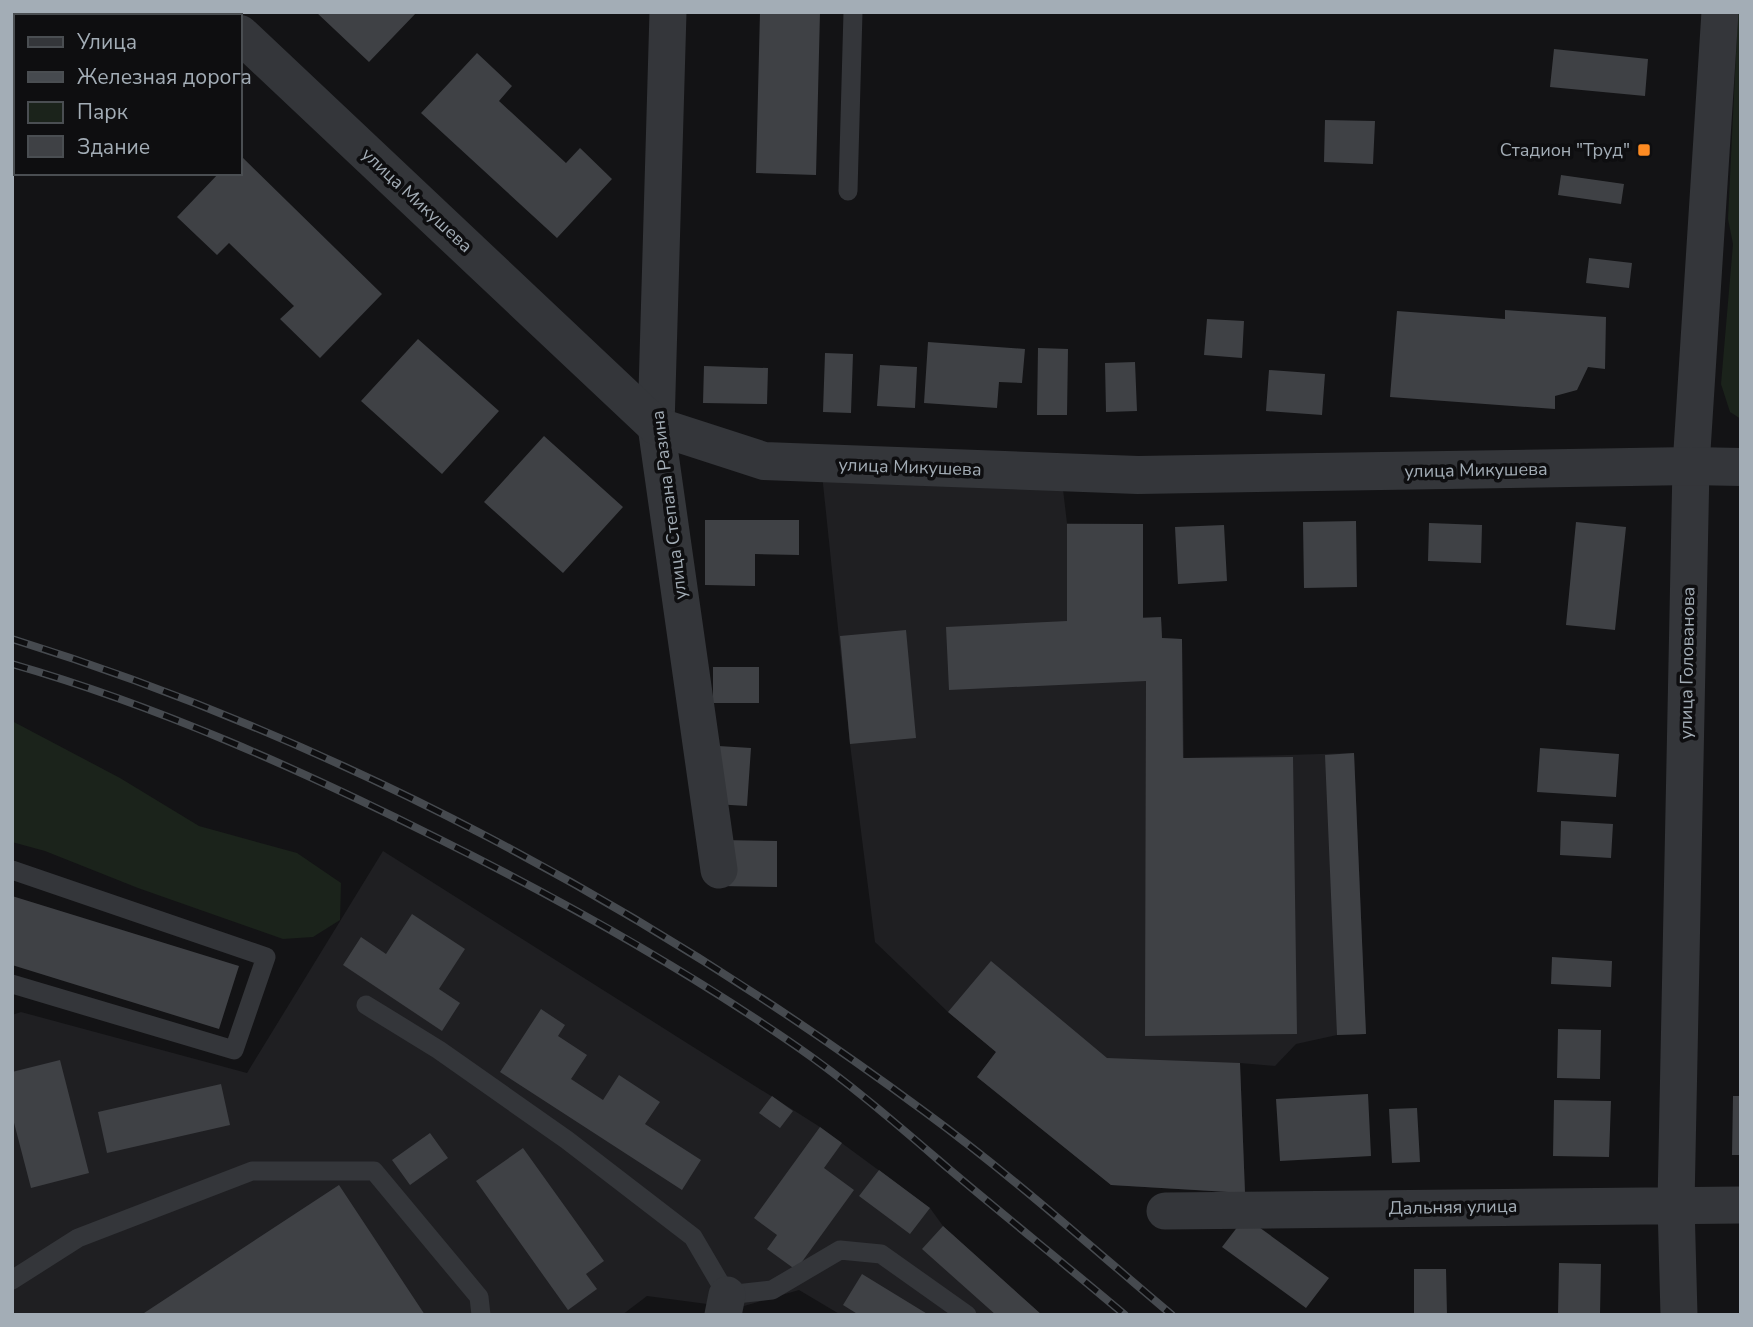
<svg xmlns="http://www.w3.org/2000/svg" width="1753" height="1327" font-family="'Nunito Sans',sans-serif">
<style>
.built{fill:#1f1f22}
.green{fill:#1b231b}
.building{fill:#3f4145}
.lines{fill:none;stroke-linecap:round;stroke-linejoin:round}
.service{stroke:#34363a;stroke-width:19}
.minor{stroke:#34363a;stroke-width:37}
.tertiary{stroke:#34363a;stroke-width:38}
.rail-casing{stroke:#464a4f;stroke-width:8}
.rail{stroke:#0e0e10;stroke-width:5;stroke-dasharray:16;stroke-linecap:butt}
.poi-dot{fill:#fd8b22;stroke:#0e0e10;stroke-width:2.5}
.labels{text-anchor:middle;stroke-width:7;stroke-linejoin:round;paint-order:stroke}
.poi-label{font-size:18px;fill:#a3adb6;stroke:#0e0e10;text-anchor:end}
.street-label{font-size:18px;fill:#a3adb6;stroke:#0e0e10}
</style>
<rect width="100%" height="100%" fill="#131315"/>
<path class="built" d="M 822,474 L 1062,481 L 1067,523 L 1143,524 L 1143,617 L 1161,617 L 1162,638 L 1182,639 L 1184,758 L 1354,753 L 1366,1034 L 1337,1035 L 1296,1044 L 1275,1066 L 1240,1063 L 1245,1193 L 1111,1185 L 977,1077 L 996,1052 L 948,1012 L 875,942 L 850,744 Z
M 383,851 L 820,1127 L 930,1208 L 943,1226 L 1042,1315 L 841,1315 L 799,1290 L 737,1308 L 647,1296 L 622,1315 L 12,1315 L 12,1015 L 21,1012 L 247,1073 Z"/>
<path class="green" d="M 1738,12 L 1741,12 L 1741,419 L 1730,412 L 1721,384 L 1733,244 L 1728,219 Z
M 12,721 L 120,778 L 199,826 L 297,853 L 341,883 L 340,920 L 313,937 L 283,939 L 138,888 L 45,851 L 12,842 Z"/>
<path class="building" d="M 12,12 L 83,12 L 80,16 L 16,16 L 16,25 L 12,22 Z
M 316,12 L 417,12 L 369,62 Z
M 760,12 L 820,12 L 816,175 L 756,173 Z
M 1554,49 L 1648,59 L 1645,96 L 1550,87 Z
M 477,53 L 512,86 L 499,101 L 566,163 L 580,148 L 612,179 L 557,238 L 421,113 Z
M 1325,120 L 1375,121 L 1373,164 L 1324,162 Z
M 240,155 L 382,294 L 320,358 L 280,319 L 294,306 L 229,243 L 217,255 L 177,217 L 219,173 L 240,173 Z
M 1561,175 L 1624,184 L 1621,204 L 1558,195 Z
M 1589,258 L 1632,263 L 1629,288 L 1586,283 Z
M 1505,310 L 1606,317 L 1605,369 L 1588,367 L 1577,390 L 1555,396 L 1555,409 L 1390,397 L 1397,311 L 1505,319 Z
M 1207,319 L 1244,321 L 1242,358 L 1204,355 Z
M 418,339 L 499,411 L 442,474 L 361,401 Z
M 928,342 L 1025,349 L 1022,383 L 999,382 L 997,408 L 924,403 Z
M 1038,348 L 1068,349 L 1067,415 L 1037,415 Z
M 825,353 L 853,354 L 851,413 L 823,412 Z
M 1135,362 L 1137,411 L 1106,412 L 1105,363 Z
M 880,365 L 917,367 L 915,408 L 877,406 Z
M 704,366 L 768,368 L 767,404 L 703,403 Z
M 1269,370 L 1325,374 L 1322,415 L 1266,411 Z
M 544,436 L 623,507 L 563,573 L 484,502 Z
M 705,520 L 799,520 L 799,555 L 755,554 L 755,586 L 705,585 Z
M 1356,521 L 1357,587 L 1304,588 L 1303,522 Z
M 1576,522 L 1626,527 L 1615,630 L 1566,625 Z
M 1429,523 L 1482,525 L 1481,563 L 1428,561 Z
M 1067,524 L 1143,524 L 1143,618 L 1161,617 L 1162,638 L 1182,639 L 1183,758 L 1293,757 L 1297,1034 L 1145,1036 L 1146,681 L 949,690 L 946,627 L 1067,621 Z
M 1224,525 L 1227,581 L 1178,584 L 1175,527 Z
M 906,630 L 916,738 L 850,744 L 840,636 Z
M 713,667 L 759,667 L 759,703 L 713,703 Z
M 702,745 L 751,748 L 747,806 L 698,803 Z
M 1540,748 L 1619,754 L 1616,797 L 1537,792 Z
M 1354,753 L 1366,1034 L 1337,1035 L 1325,755 Z
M 1561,821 L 1613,824 L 1611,858 L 1560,855 Z
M 719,840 L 777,841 L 777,887 L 719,886 Z
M 12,896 L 239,966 L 219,1029 L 12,965 Z
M 412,914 L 465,949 L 439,989 L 460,1003 L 442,1031 L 343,965 L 361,937 L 386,954 Z
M 1552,957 L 1612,961 L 1611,987 L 1551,984 Z
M 991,961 L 1107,1058 L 1240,1063 L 1245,1193 L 1111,1185 L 977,1077 L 996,1052 L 948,1012 Z
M 541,1009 L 565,1025 L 558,1036 L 587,1055 L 571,1079 L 603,1100 L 619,1075 L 660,1102 L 645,1124 L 701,1160 L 682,1190 L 500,1072 Z
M 1558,1029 L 1601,1030 L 1600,1079 L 1557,1078 Z
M 60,1060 L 89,1173 L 31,1188 L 12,1115 L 12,1072 Z
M 221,1084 L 230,1125 L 107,1153 L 98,1112 Z
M 1368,1094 L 1371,1156 L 1280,1161 L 1276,1099 Z
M 772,1096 L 793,1111 L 780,1128 L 759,1113 Z
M 1733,1096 L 1741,1096 L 1741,1155 L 1732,1155 Z
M 1554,1100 L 1611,1101 L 1609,1157 L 1553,1156 Z
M 1417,1108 L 1420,1162 L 1392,1163 L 1389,1109 Z
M 820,1127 L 842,1143 L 824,1168 L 854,1190 L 796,1270 L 767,1249 L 777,1235 L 754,1218 Z
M 430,1133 L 448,1158 L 410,1185 L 392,1160 Z
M 523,1148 L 604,1261 L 586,1274 L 597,1289 L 568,1310 L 476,1181 Z
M 879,1170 L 930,1208 L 910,1234 L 859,1196 Z
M 339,1185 L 425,1315 L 141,1315 Z
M 1245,1217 L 1329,1278 L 1306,1308 L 1222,1247 Z
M 943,1226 L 1042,1315 L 996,1315 L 922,1249 Z
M 1559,1263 L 1601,1264 L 1600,1315 L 1558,1315 Z
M 1414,1269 L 1446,1269 L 1447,1315 L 1414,1315 Z
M 862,1274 L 929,1315 L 859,1315 L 843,1305 Z"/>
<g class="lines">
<path class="service" d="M 848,191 L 853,12
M 12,870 L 266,957 L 234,1050 L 12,984
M 366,1005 L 439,1050 L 567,1140 L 693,1237 L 727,1295 L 772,1290 L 840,1250 L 881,1254 L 967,1315
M 12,1280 L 78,1238 L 252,1171 L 374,1171 L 479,1297 L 481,1315"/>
<path class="minor" d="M 668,12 L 656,426 L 719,870
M 1165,1211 L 1741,1205
M 723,1315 L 727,1295
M 1679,1315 L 1676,1204 L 1691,466 L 1720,12"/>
<path class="tertiary" d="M 240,34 L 656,426 L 764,461 L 1138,475 L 1691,466 L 1741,467"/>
<g class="rail-casing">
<path id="rail" d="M 12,639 C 341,741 649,908 925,1112 C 1011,1175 1090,1246 1172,1315
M 12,664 C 158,706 299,769 435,837 C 560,899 682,967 796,1046 C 851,1084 899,1126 949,1169 C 1007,1218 1067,1266 1125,1315"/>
</g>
<use href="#rail" class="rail"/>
</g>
<rect class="poi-dot" x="1637" y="143" width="14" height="14" rx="3.5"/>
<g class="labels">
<g class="poi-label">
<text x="1630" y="156">Стадион "Труд"</text>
</g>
<g class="street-label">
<text transform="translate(417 200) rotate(43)" y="6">улица Микушева</text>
<text transform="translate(910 467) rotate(2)" y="6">улица Микушева</text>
<text transform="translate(1476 470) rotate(-1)" y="6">улица Микушева</text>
<text transform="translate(669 505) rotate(-97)" y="6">улица Степана Разина</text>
<text transform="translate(1687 663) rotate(-89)" y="6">улица Голованова</text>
<text transform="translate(1453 1207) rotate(-1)" y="6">Дальняя улица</text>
</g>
</g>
<rect width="1753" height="1327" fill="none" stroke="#a3adb6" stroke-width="28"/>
<rect x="14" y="14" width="228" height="161" fill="#0e0e10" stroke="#4a4e52" stroke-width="2"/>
<rect x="28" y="37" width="35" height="10" fill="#34363a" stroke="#4a4e52" stroke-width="2"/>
<text x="77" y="49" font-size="21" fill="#a3adb6">Улица</text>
<rect x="28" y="72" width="35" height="10" fill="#464a4f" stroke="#4a4e52" stroke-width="2"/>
<text x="77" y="84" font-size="21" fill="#a3adb6">Железная дорога</text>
<rect x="28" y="102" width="35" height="21" fill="#1b231b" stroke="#4a4e52" stroke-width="2"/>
<text x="77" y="119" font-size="21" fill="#a3adb6">Парк</text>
<rect x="28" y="136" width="35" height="21" fill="#3f4145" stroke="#4a4e52" stroke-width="2"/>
<text x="77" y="154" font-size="21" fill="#a3adb6">Здание</text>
</svg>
